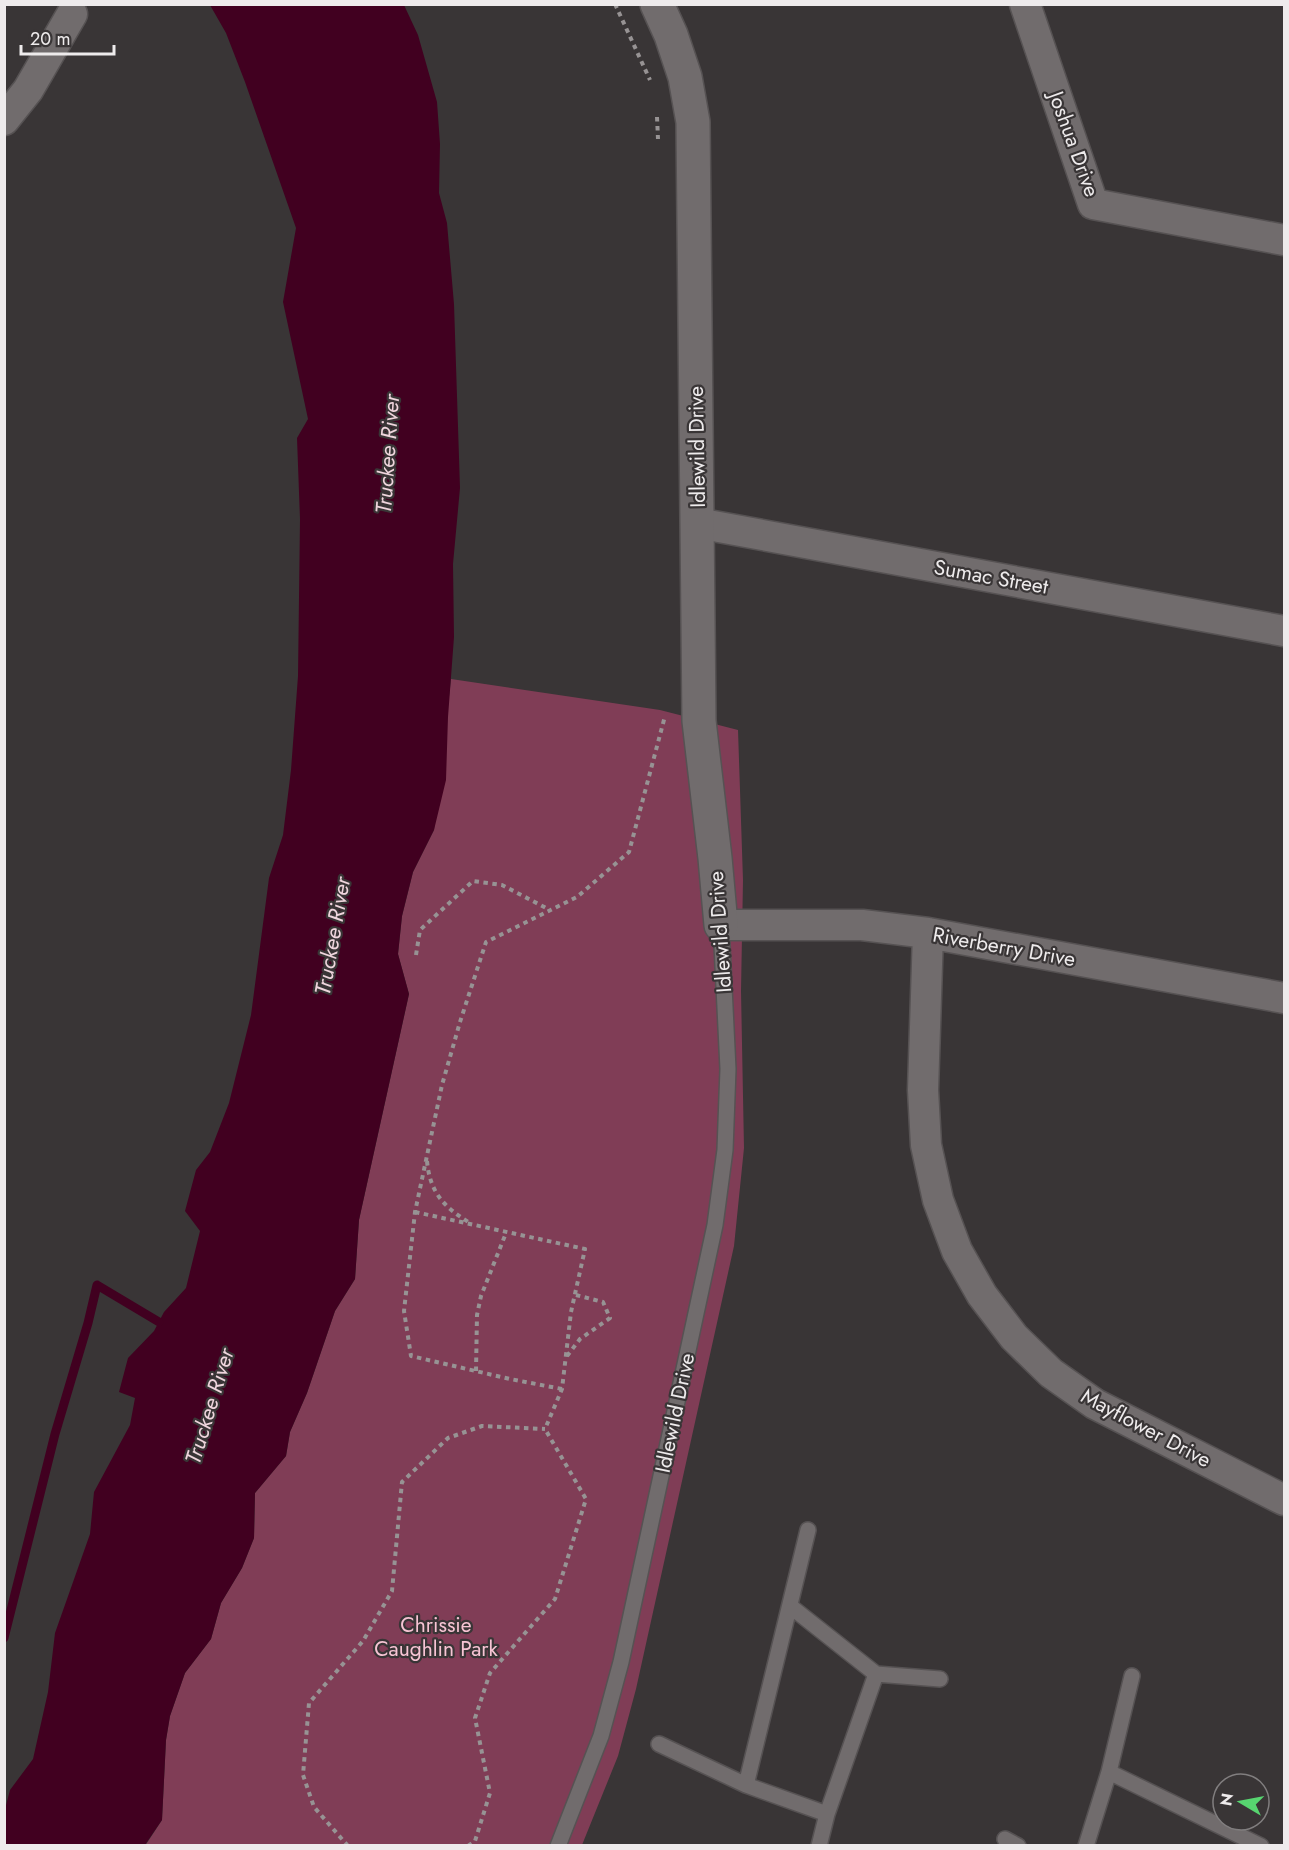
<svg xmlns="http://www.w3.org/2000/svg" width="1289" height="1850" font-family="Jost,sans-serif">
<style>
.green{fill:#803d56}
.water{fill:#410020}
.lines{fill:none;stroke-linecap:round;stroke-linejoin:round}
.stream{stroke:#410020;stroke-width:9}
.service-casing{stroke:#565253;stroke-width:18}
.minor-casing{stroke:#565253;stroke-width:33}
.tertiary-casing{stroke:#565253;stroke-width:36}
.path{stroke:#979394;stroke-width:4;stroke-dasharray:4.5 4.5;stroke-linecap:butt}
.service{stroke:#716c6d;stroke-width:15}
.minor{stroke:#716c6d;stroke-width:30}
.tertiary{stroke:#716c6d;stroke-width:33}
.labels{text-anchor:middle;stroke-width:4.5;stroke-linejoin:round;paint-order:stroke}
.street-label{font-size:21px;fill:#eeebec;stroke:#393536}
.park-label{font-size:21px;fill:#f7c4d4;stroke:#393536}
.water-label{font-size:22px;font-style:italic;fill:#efd5dd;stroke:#393536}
</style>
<rect width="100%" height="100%" fill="#393536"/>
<path class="green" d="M 451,679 L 660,710 L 738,730 L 743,880 L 741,991 L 744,1148 L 734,1246 L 636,1689 L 618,1756 L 582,1845 L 145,1846 L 162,1820 L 166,1740 L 170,1716 L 185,1673 L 211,1639 L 221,1603 L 242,1568 L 254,1538 L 255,1493 L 286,1456 L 290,1432 L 307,1393 L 335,1311 L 355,1279 L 359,1220 L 409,994 L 398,954 L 402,916 L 413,872 L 434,830 Z"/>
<path class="water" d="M 210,5 L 404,5 L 418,35 L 437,102 L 440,144 L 439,193 L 447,223 L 454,304 L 460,488 L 453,564 L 454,637 L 448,717 L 446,780 L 434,830 L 413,872 L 402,916 L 398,954 L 409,994 L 359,1220 L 355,1279 L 335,1311 L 307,1393 L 290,1432 L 286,1456 L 255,1493 L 254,1538 L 242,1568 L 221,1603 L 211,1639 L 185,1673 L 170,1716 L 166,1740 L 162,1820 L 145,1845 L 5,1845 L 5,1809 L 10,1790 L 33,1759 L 48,1692 L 55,1633 L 90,1534 L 94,1492 L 130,1425 L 135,1398 L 119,1392 L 128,1358 L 154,1331 L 164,1312 L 186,1288 L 200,1231 L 185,1211 L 196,1170 L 210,1152 L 229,1103 L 251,1015 L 269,878 L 283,835 L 291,770 L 298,676 L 300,519 L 297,438 L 308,419 L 283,302 L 296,228 L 245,82 L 226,33 Z"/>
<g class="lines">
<path class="stream" d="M 4,1638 L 55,1434 L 88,1323 L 97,1285 L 159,1322"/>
<g class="service-casing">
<path id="service" d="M 790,1606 L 876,1674 L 940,1679
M 1132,1676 L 1109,1772 L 1261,1846
M 659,1744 L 746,1785 L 827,1814 L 819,1846
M 746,1785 L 808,1530
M 827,1814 L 876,1674
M 1005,1839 L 1018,1846
M 558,1846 L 601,1736 L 621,1662 L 715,1225 L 725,1150 L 728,1069 L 721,925
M 1086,1846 L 1109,1772"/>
</g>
<g class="minor-casing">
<path id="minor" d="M 1025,4 L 1093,204 L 1284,240
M 4,120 L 28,90 L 72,14
M 697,523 L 1284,631
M 721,925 L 862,925 L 928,933 L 1284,998
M 928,933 L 923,1090 L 926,1145 L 938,1200 L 957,1251 L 982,1295 L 1014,1337 L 1051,1373 L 1095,1404 L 1284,1500"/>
</g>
<g class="tertiary-casing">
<path id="tertiary" d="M 657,4 L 671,35 L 685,77 L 693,122 L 699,721 L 715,858 L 721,925"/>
</g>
<path class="path" d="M 615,4 L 650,80
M 657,117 L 658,139
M 416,955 L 420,930 L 473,881 L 502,885 L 550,910
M 427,1161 C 430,1193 444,1207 470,1223
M 415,1212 L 585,1249 L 571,1312 L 562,1389 L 545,1429
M 567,1356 L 580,1339 L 610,1318 L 603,1302 L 576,1295
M 476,1371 L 477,1315 L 481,1296 L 506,1233
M 562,1389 L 510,1379 L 411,1356 L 404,1311 L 415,1212 L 442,1085 L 460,1022 L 486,942 L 577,897 L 629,852 L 665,716
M 348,1846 L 314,1807 L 303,1775 L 309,1703 L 363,1641 L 392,1591 L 402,1482 L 448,1438 L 482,1426 L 545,1429
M 468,1846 L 475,1841 L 490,1793 L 475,1718 L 490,1673 L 555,1599 L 586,1499 L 545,1429"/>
<use href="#service" class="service"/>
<use href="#minor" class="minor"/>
<use href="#tertiary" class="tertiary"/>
</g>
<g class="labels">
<g class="street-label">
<text transform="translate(1074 144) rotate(70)" y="7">Joshua Drive</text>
<text transform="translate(697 447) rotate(-91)" y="7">Idlewild Drive</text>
<text transform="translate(991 577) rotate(10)" y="7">Sumac Street</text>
<text transform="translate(720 932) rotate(-94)" y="7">Idlewild Drive</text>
<text transform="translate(1004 947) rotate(10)" y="7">Riverberry Drive</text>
<text transform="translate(675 1413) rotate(-78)" y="7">Idlewild Drive</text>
<text transform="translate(1146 1428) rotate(28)" y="7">Mayflower Drive</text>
</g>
<g class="park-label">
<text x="436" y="1632">Chrissie<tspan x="436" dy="24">Caughlin Park</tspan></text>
</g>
<g class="water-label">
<text transform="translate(387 454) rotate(-86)" y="8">Truckee River</text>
<text transform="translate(332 936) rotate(-80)" y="8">Truckee River</text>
<text transform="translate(209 1406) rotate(-73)" y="8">Truckee River</text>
</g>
</g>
<rect width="1289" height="1850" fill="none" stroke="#eeebec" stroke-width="12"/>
<g transform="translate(1241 1802) rotate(280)"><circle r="28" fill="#393536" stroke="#817e7f" stroke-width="1.5"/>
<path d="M0-4.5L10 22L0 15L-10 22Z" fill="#57d570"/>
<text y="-9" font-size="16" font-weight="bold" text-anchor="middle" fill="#eeebec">N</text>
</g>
<path d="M21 45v9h93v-9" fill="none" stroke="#eeebec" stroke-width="3"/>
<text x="30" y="45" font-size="18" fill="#eeebec" stroke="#393536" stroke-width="4.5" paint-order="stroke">20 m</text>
</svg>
